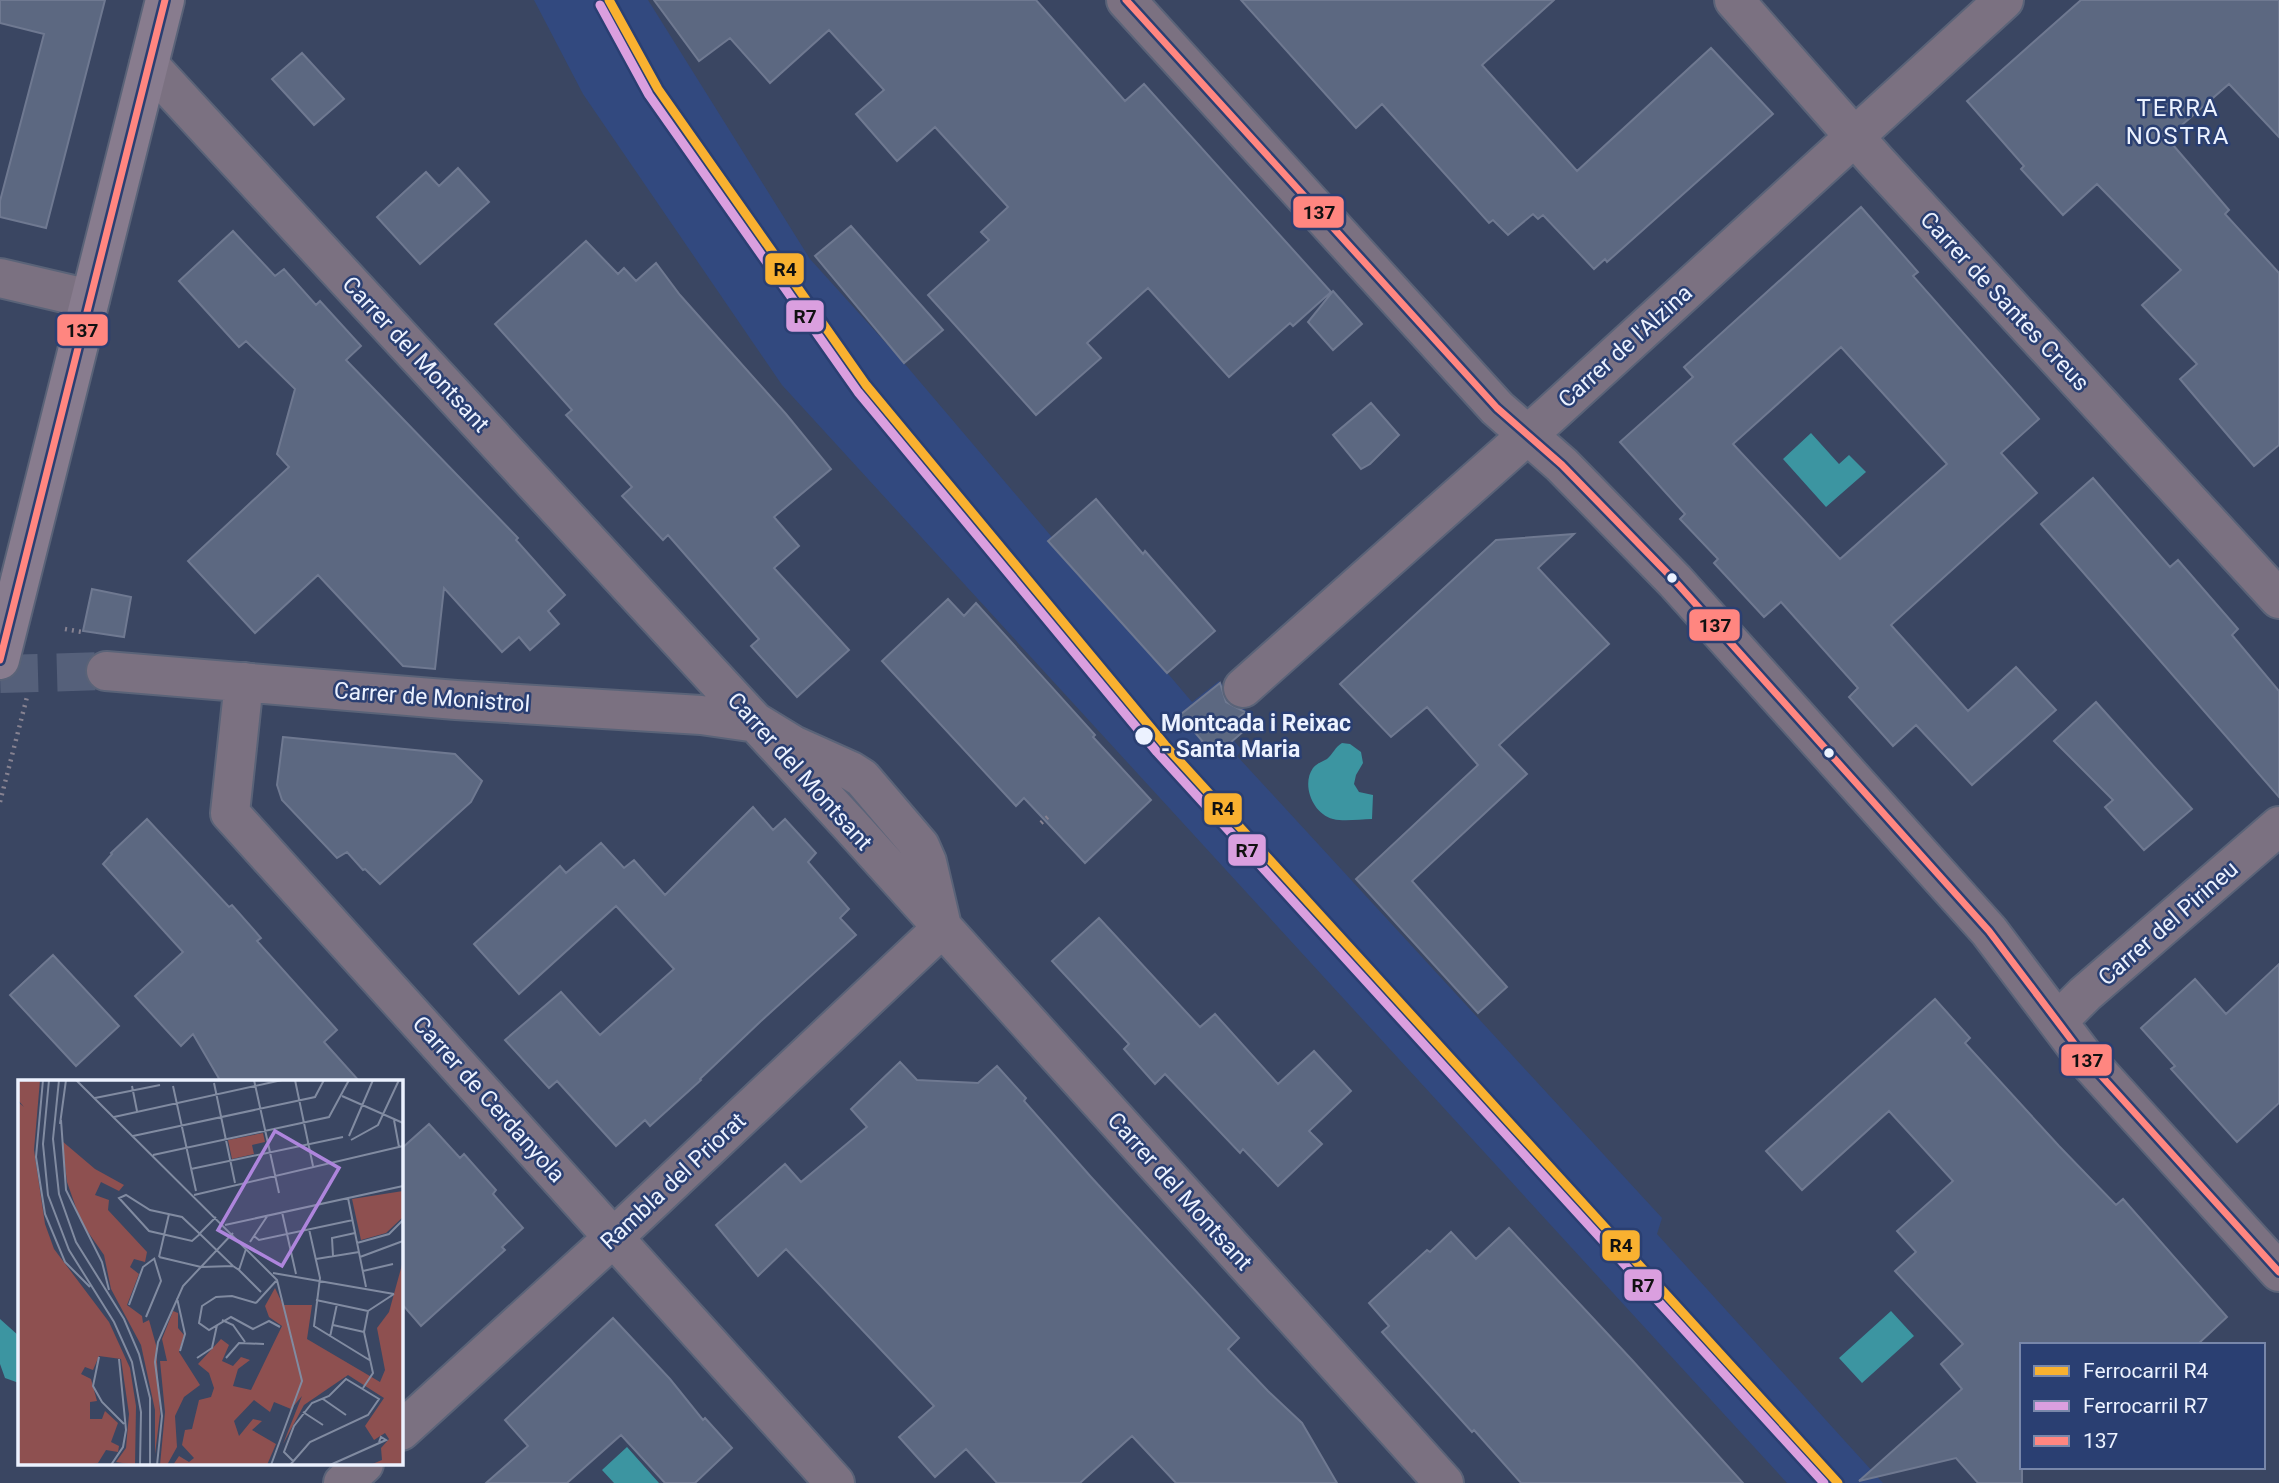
<svg xmlns="http://www.w3.org/2000/svg" width="2279" height="1483" font-family="Roboto,sans-serif">
<style>
.built{fill:#32497f}
.water{fill:#3c95a1}
.building{fill:#5c6881;stroke:#6f7991;stroke-width:2;fill-rule:evenodd}
.lines{fill:none;stroke-linecap:round;stroke-linejoin:round}
.minor-tunnel{stroke:#55607a;stroke-width:38;stroke-dasharray:38 19;stroke-linecap:butt}
.minor-casing{stroke:#5a6378;stroke-width:42}
.secondary-casing{stroke:#5a6378;stroke-width:42}
.path{stroke:#868291;stroke-width:4.5;stroke-dasharray:2 5;stroke-linecap:butt}
.minor{stroke:#7b7181;stroke-width:38}
.secondary{stroke:#887c8e;stroke-width:38}
.bus-1-casing{stroke:#2a3f72;stroke-width:12}
.bus-1{stroke:#ff8680;stroke-width:7}
.rail-1-casing{stroke:#2a3f72;stroke-width:14}
.rail-2-casing{stroke:#2a3f72;stroke-width:14}
.rail-1{stroke:#f9b130;stroke-width:9}
.rail-2{stroke:#da9fdf;stroke-width:9}
.bus-dot{fill:#ecf2ff;stroke:#2a3f72;stroke-width:2.5}
.labels{text-anchor:middle;stroke-width:5;stroke-linejoin:round;paint-order:stroke}
.street-label{font-size:23px;fill:#ecf2ff;stroke:#2a3f72}
.stop-label{font-size:23px;font-weight:bold;fill:#ecf2ff;stroke:#2a3f72;text-anchor:start}
.neighbourhood-label{font-size:24px;letter-spacing:2px;fill:#ecf2ff;stroke:#2a3f72}
.inset-road{fill:none;stroke:#818ba1;stroke-width:2}
.view{fill:#ae85dc;fill-opacity:0.15;stroke:#ae85dc;stroke-width:3.5}
.inset-edge{fill:none;stroke:#ecf2ff;stroke-width:3.5}
.line-badge{stroke:#2a3f72;stroke-width:2.5}
.pale-badge-label{font-size:19px;text-anchor:middle;font-weight:bold;fill:#111}
</style>
<rect width="100%" height="100%" fill="#3a4662"/>
<path class="built" d="M 534,0 L 648,0 L 810,259 L 904,363 L 1192,702 L 1219,681 L 1246,711 L 1237,720 L 1246,730 L 1234,741 L 1242,750 L 1237,756 L 1662,1218 L 1657,1234 L 1883,1483 L 1787,1483 L 782,385 L 583,94 Z"/>
<path class="water" d="M 1811,433 L 1839,464 L 1849,455 L 1866,472 L 1826,507 L 1783,459 Z
M 1342,743 L 1350,744 L 1361,752 L 1363,763 L 1356,775 L 1354,784 L 1359,792 L 1373,795 L 1372,819 C 1360,819 1345,822 1333,819 C 1313,814 1301,785 1313,768 C 1317,763 1322,762 1327,759 C 1333,754 1335,747 1342,743 Z
M 1891,1311 L 1914,1336 L 1862,1383 L 1839,1358 Z
M 0,1319 L 19,1336 L 19,1383 L 5,1378 L 0,1364 Z
M 627,1447 L 659,1483 L 614,1483 L 602,1470 Z"/>
<path class="building" d="M 0,0 L 105,0 L 46,228 L 0,217 L 0,201 L 44,34 L 0,23 Z
M 654,0 L 1036,0 L 1125,101 L 1144,84 L 1331,292 L 1293,326 L 1290,323 L 1229,377 L 1148,288 L 1087,343 L 1101,358 L 1036,415 L 928,295 L 989,240 L 981,232 L 1008,207 L 935,127 L 897,161 L 856,114 L 884,90 L 829,30 L 770,83 L 730,38 L 699,61 Z
M 1241,0 L 1554,0 L 1482,65 L 1577,171 L 1711,48 L 1773,114 L 1607,262 L 1605,259 L 1594,269 L 1543,215 L 1538,219 L 1533,214 L 1508,235 L 1493,220 L 1489,223 L 1382,104 L 1356,128 Z
M 2081,0 L 2279,0 L 2279,137 L 2229,84 L 2167,138 L 2229,210 L 2225,214 L 2279,273 L 2279,445 L 2254,466 L 2180,379 L 2197,364 L 2142,305 L 2181,270 L 2097,184 L 2063,215 L 2021,169 L 2024,166 L 1967,101 Z
M 302,53 L 344,99 L 314,125 L 272,79 Z
M 458,168 L 489,202 L 420,264 L 377,217 L 426,172 L 439,186 Z
M 1861,207 L 1918,272 L 1913,276 L 2039,419 L 2001,453 L 2037,493 L 1891,625 L 1968,711 L 2016,667 L 2056,710 L 1972,785 L 1916,725 L 1893,746 L 1849,697 L 1858,688 L 1781,602 L 1764,617 L 1714,563 L 1718,559 L 1680,519 L 1685,514 L 1620,442 L 1693,377 L 1684,367 ZM 1841,347 L 1947,464 L 1840,559 L 1733,444 Z
M 851,226 L 943,330 L 904,363 L 815,256 Z
M 233,231 L 275,276 L 284,269 L 316,305 L 320,301 L 361,346 L 346,360 L 518,538 L 516,540 L 565,595 L 548,611 L 559,624 L 530,650 L 519,637 L 502,652 L 444,588 L 435,669 L 403,666 L 318,575 L 255,633 L 188,561 L 289,467 L 277,454 L 295,389 L 246,341 L 239,347 L 179,281 Z
M 586,241 L 618,274 L 624,268 L 636,281 L 656,263 L 680,295 L 786,414 L 831,469 L 774,517 L 799,546 L 774,568 L 849,650 L 797,697 L 751,646 L 759,639 L 668,535 L 663,540 L 622,496 L 632,487 L 566,415 L 572,410 L 495,324 Z
M 1333,291 L 1362,324 L 1333,350 L 1308,322 Z
M 1371,403 L 1399,435 L 1370,464 L 1361,469 L 1333,435 Z
M 2093,478 L 2170,567 L 2178,560 L 2238,629 L 2232,635 L 2279,691 L 2279,797 L 2041,524 Z
M 1096,499 L 1143,554 L 1145,551 L 1215,631 L 1167,673 L 1048,541 Z
M 1574,534 L 1538,568 L 1609,644 L 1499,745 L 1527,774 L 1412,881 L 1507,987 L 1478,1013 L 1356,879 L 1478,765 L 1427,707 L 1391,737 L 1340,684 L 1496,540 Z
M 92,589 L 131,597 L 124,637 L 83,631 Z
M 948,599 L 964,616 L 976,603 L 1095,735 L 1093,737 L 1151,800 L 1085,863 L 1024,798 L 1016,806 L 882,661 Z
M 1220,683 L 1226,702 L 1245,712 L 1236,720 L 1245,730 L 1215,756 L 1180,715 Z
M 2096,702 L 2192,809 L 2144,850 L 2105,807 L 2113,800 L 2054,741 Z
M 283,737 L 455,754 L 482,781 L 471,802 L 380,884 L 365,869 L 363,870 L 347,852 L 337,858 L 282,800 L 277,785 Z
M 753,807 L 773,830 L 785,819 L 816,853 L 808,862 L 849,909 L 840,918 L 856,935 L 761,1021 L 700,1079 L 701,1080 L 650,1126 L 645,1120 L 616,1146 L 557,1081 L 549,1088 L 505,1040 L 561,992 L 600,1035 L 674,969 L 616,906 L 519,994 L 474,944 L 560,866 L 566,873 L 601,843 L 624,868 L 634,860 L 665,895 Z
M 147,819 L 229,907 L 232,905 L 261,938 L 257,941 L 337,1030 L 324,1042 L 360,1082 L 221,1082 L 193,1034 L 181,1046 L 135,996 L 183,952 L 103,864 L 112,854 L 111,853 Z
M 1099,918 L 1200,1027 L 1215,1014 L 1278,1084 L 1314,1051 L 1351,1091 L 1309,1131 L 1322,1144 L 1278,1186 L 1243,1149 L 1240,1153 L 1165,1074 L 1155,1084 L 1124,1049 L 1129,1044 L 1052,961 Z
M 53,955 L 119,1026 L 76,1066 L 10,995 Z
M 2279,964 L 2279,1103 L 2237,1142 L 2171,1069 L 2175,1066 L 2141,1028 L 2195,979 L 2226,1014 Z
M 1935,999 L 1970,1038 L 1965,1043 L 2059,1146 L 2116,1205 L 2123,1199 L 2227,1317 L 2197,1345 L 2022,1345 L 2022,1483 L 1978,1483 L 1956,1458 L 1859,1481 L 1962,1389 L 1941,1364 L 1963,1344 L 1895,1271 L 1916,1252 L 1897,1231 L 1953,1181 L 1889,1111 L 1802,1190 L 1766,1151 Z
M 900,1062 L 917,1080 L 978,1083 L 997,1066 L 1026,1098 L 1024,1101 L 1091,1177 L 1239,1338 L 1228,1349 L 1268,1391 L 1302,1423 L 1337,1483 L 1176,1483 L 1132,1436 L 1080,1483 L 997,1483 L 966,1449 L 935,1477 L 899,1437 L 934,1406 L 786,1249 L 758,1276 L 716,1225 L 785,1164 L 801,1182 L 867,1127 L 851,1109 Z
M 429,1124 L 460,1158 L 464,1154 L 496,1190 L 493,1194 L 523,1228 L 502,1247 L 505,1250 L 421,1326 L 401,1303 L 401,1149 Z
M 1509,1228 L 1632,1360 L 1743,1483 L 1521,1483 L 1474,1430 L 1472,1432 L 1382,1332 L 1389,1326 L 1369,1303 L 1427,1250 L 1430,1252 L 1451,1232 L 1476,1259 Z
M 613,1318 L 670,1379 L 703,1420 L 705,1418 L 732,1448 L 695,1483 L 665,1483 L 621,1435 L 567,1483 L 486,1483 L 528,1446 L 505,1420 Z"/>
<g class="lines">
<path class="minor-tunnel" d="M 0,674 L 106,671"/>
<g class="minor-casing">
<path id="minor" d="M 1126,0 L 1497,408 L 1562,465 L 1675,581 L 1989,931 L 2085,1058 L 2279,1272
M 1734,0 L 1876,161 L 2279,599
M 149,65 L 851,826 L 1444,1483
M 0,278 L 90,299
M 106,671 L 456,700 L 701,715 L 757,723 L 793,745 L 851,771 L 862,778 L 920,846 L 927,862 L 941,922
M 244,682 L 230,813 L 835,1483
M 1243,688 L 1551,414 L 2004,0
M 2058,1021 L 2085,994 L 2279,826
M 401,1431 L 614,1237 L 942,928
M 343,1483 L 364,1464"/>
</g>
<g class="secondary-casing">
<path id="secondary" d="M 0,660 L 165,0"/>
</g>
<path class="path" d="M 65,629 L 82,632
M 0,802 L 27,697
M 1041,823 L 1051,814"/>
<use href="#minor" class="minor"/>
<use href="#secondary" class="secondary"/>
<g class="bus-1-casing">
<path id="bus-1" d="M 1126,0 L 1497,408 L 1562,465 L 1675,581 L 1989,931 L 2085,1058 L 2279,1272
M 0,660 L 165,0"/>
</g>
<use href="#bus-1" class="bus-1"/>
<g class="rail-1-casing">
<path id="rail-1" d="M 609,0 L 658,89 L 866,385 L 1165,745 L 1838,1483"/>
</g>
<g class="rail-2-casing">
<path id="rail-2" d="M 600,5 L 649,95 L 858,392 L 1157,752 L 1824,1483"/>
</g>
<use href="#rail-1" class="rail-1"/>
<use href="#rail-2" class="rail-2"/>
</g>
<g class="bus-dot">
<circle cx="1672" cy="578" r="6"/>
<circle cx="1144" cy="736" r="10"/>
<circle cx="1829" cy="753" r="6"/>
</g>
<g class="labels">
<g class="street-label">
<text transform="translate(2005 301) rotate(47)" y="8">Carrer de Santes Creus</text>
<text transform="translate(1625 346) rotate(-42)" y="8">Carrer de l'Alzina</text>
<text transform="translate(416 354) rotate(47)" y="8">Carrer del Montsant</text>
<text transform="translate(432 697) rotate(4)" y="8">Carrer de Monistrol</text>
<text transform="translate(800 771) rotate(48)" y="8">Carrer del Montsant</text>
<text transform="translate(2168 923) rotate(-41)" y="8">Carrer del Pirineu</text>
<text transform="translate(489 1099) rotate(48)" y="8">Carrer de Cerdanyola</text>
<text transform="translate(673 1181) rotate(-43)" y="8">Rambla del Priorat</text>
<text transform="translate(1180 1191) rotate(48)" y="8">Carrer del Montsant</text>
</g>
<g class="stop-label">
<text x="1161" y="731">Montcada i Reixac<tspan x="1161" dy="26">- Santa Maria</tspan></text>
</g>
<g class="neighbourhood-label">
<text x="2178" y="116">TERRA<tspan x="2178" dy="28">NOSTRA</tspan></text>
</g>
</g>
<g transform="translate(18 1080)">
<rect width="385" height="385" fill="#3a4662"/>
<path d="M 4,0 L 22,0 L 16,70 L 27,144 L 36,169 L 91,242 L 112,288 L 118,326 L 117,385 L 98,382 L 108,368 L 111,334 L 103,279 L 81,276 L 75,290 L 67,287 L 63,294 L 73,299 L 79,321 L 72,322 L 72,339 L 84,339 L 87,331 L 100,343 L 93,362 L 101,366 L 100,372 L 88,370 L 80,383 L 70,385 L 0,385 L 0,22 L 6,27 L 0,20 L 0,3 ZM 245,53 L 247,62 L 234,65 L 236,74 L 214,79 L 210,60 ZM 44,61 L 77,89 L 106,105 L 101,111 L 83,102 L 77,115 L 91,120 L 90,130 L 129,172 L 127,182 L 116,179 L 112,187 L 121,194 L 109,225 L 124,236 L 125,243 L 131,240 L 138,265 L 142,334 L 137,374 L 137,330 L 123,265 L 93,209 L 86,175 L 63,142 L 49,102 ZM 385,111 L 385,137 L 368,153 L 343,160 L 334,119 ZM 385,181 L 385,385 L 352,385 L 364,380 L 363,368 L 371,359 L 367,353 L 356,360 L 347,346 L 366,318 L 330,295 L 286,325 L 265,364 L 284,316 L 273,329 L 256,322 L 252,332 L 236,320 L 216,341 L 221,356 L 235,339 L 244,341 L 234,350 L 258,364 L 249,385 L 155,385 L 161,376 L 171,382 L 176,378 L 164,365 L 167,350 L 174,349 L 181,320 L 193,317 L 196,308 L 191,293 L 180,284 L 203,259 L 211,265 L 204,281 L 215,286 L 223,277 L 232,280 L 220,289 L 215,306 L 233,310 L 264,246 L 251,237 L 247,226 L 257,208 L 265,225 L 294,225 L 289,259 L 362,302 L 367,290 L 359,248 L 371,232 ZM 155,231 L 160,233 L 160,248 L 166,255 L 161,272 L 182,305 L 166,317 L 157,336 L 159,367 L 149,385 L 142,385 L 147,332 L 142,281 L 149,281 L 144,259 Z" fill="#8e5050"/>
<path class="inset-road" d="M 25,0 L 18,77 L 27,134 L 47,182 L 72,207M 31,0 L 25,64 L 30,115 L 51,170 L 96,242 L 114,282 L 123,332 L 122,385M 41,0 L 35,59 L 41,114 L 58,162 L 106,239 L 121,274 L 132,318 L 132,385M 58,0 L 259,200 L 284,301 L 253,385M 236,0 L 261,113M 277,0 L 295,86M 196,3 L 217,103M 114,6 L 119,31M 155,6 L 178,111M 324,16 L 385,43M 77,18 L 142,5M 96,37 L 264,0M 43,40 L 48,110 L 84,182 L 91,210M 376,40 L 381,67M 42,44 L 48,0M 115,56 L 297,17 L 306,0M 331,56 L 355,0M 333,60 L 360,45 L 381,0M 135,75 L 311,37 L 331,0M 173,89 L 325,57M 176,115 L 385,66M 330,118 L 348,207M 264,132 L 278,194M 198,137 L 183,152 L 182,154 L 174,161 L 131,151 L 101,118 L 108,115 L 132,130 L 164,137 L 182,154 L 215,186 L 221,190 L 243,212M 207,145 L 385,106M 291,149 L 302,198 L 296,246 L 353,281M 236,156 L 241,160 L 335,140M 232,162 L 250,135M 339,163 L 371,154 L 385,140M 315,176 L 314,158 L 337,153M 141,177 L 183,187 L 215,186M 141,177 L 151,134M 342,177 L 385,161M 298,179 L 341,172M 221,190 L 228,169M 345,191 L 375,184M 255,193 L 376,214M 159,218 L 167,254 L 162,271M 298,220 L 350,231M 238,223 L 214,216 L 198,217 L 184,226 L 181,243 L 191,250 L 213,237 L 235,249 L 251,241 L 262,247M 238,223 L 258,201M 111,225 L 125,187 L 137,178M 128,237 L 143,201 L 136,178M 204,240 L 215,245 L 227,262M 315,245 L 346,252M 312,257 L 319,224M 81,277 L 75,306 L 84,322 L 106,344M 179,278 L 194,268 L 199,245M 208,278 L 221,263 L 246,264M 345,308 L 355,293 L 346,252 L 350,231 L 376,214M 305,319 L 328,335M 285,332 L 305,345M 93,385 L 105,367 L 108,350 L 101,279M 139,385 L 144,336 L 137,282 L 140,262 L 165,206 L 215,153M 272,385 L 292,362 L 350,335 L 361,319 L 328,299 L 311,316 L 294,323 L 276,346 L 266,372 L 275,381M 312,385 L 368,360 L 363,357 L 361,362"/>
<path class="view" d="M 257,51 L 321,88 L 264,186 L 200,150 Z"/>
<rect width="385" height="385" class="inset-edge"/>
</g>
<g class="line-badge">
<rect x="1292" y="195" width="53" height="34" rx="7" fill="#ff8680"/>
<rect x="764" y="252" width="41" height="34" rx="7" fill="#f9b130"/>
<rect x="785" y="299" width="40" height="34" rx="7" fill="#da9fdf"/>
<rect x="56" y="313" width="53" height="34" rx="7" fill="#ff8680"/>
<rect x="1688" y="608" width="53" height="34" rx="7" fill="#ff8680"/>
<rect x="1203" y="792" width="40" height="34" rx="7" fill="#f9b130"/>
<rect x="1227" y="833" width="40" height="34" rx="7" fill="#da9fdf"/>
<rect x="2060" y="1043" width="53" height="34" rx="7" fill="#ff8680"/>
<rect x="1601" y="1229" width="40" height="33" rx="7" fill="#f9b130"/>
<rect x="1623" y="1268" width="40" height="34" rx="7" fill="#da9fdf"/>
</g>
<g class="pale-badge-label">
<text x="1319" y="219">137</text>
<text x="785" y="276">R4</text>
<text x="805" y="323">R7</text>
<text x="82" y="337">137</text>
<text x="1715" y="632">137</text>
<text x="1223" y="815">R4</text>
<text x="1247" y="857">R7</text>
<text x="2087" y="1067">137</text>
<text x="1621" y="1252">R4</text>
<text x="1643" y="1292">R7</text>
</g>
<rect x="2020" y="1343" width="245" height="126" fill="#2a3f72" stroke="#7887aa" stroke-width="2"/>
<rect x="2034" y="1366" width="35" height="10" fill="#f9b130" stroke="#7887aa" stroke-width="2"/>
<text x="2083" y="1378" font-size="21" fill="#ecf2ff">Ferrocarril R4</text>
<rect x="2034" y="1401" width="35" height="10" fill="#da9fdf" stroke="#7887aa" stroke-width="2"/>
<text x="2083" y="1413" font-size="21" fill="#ecf2ff">Ferrocarril R7</text>
<rect x="2034" y="1436" width="35" height="10" fill="#ff8680" stroke="#7887aa" stroke-width="2"/>
<text x="2083" y="1448" font-size="21" fill="#ecf2ff">137</text>
</svg>
